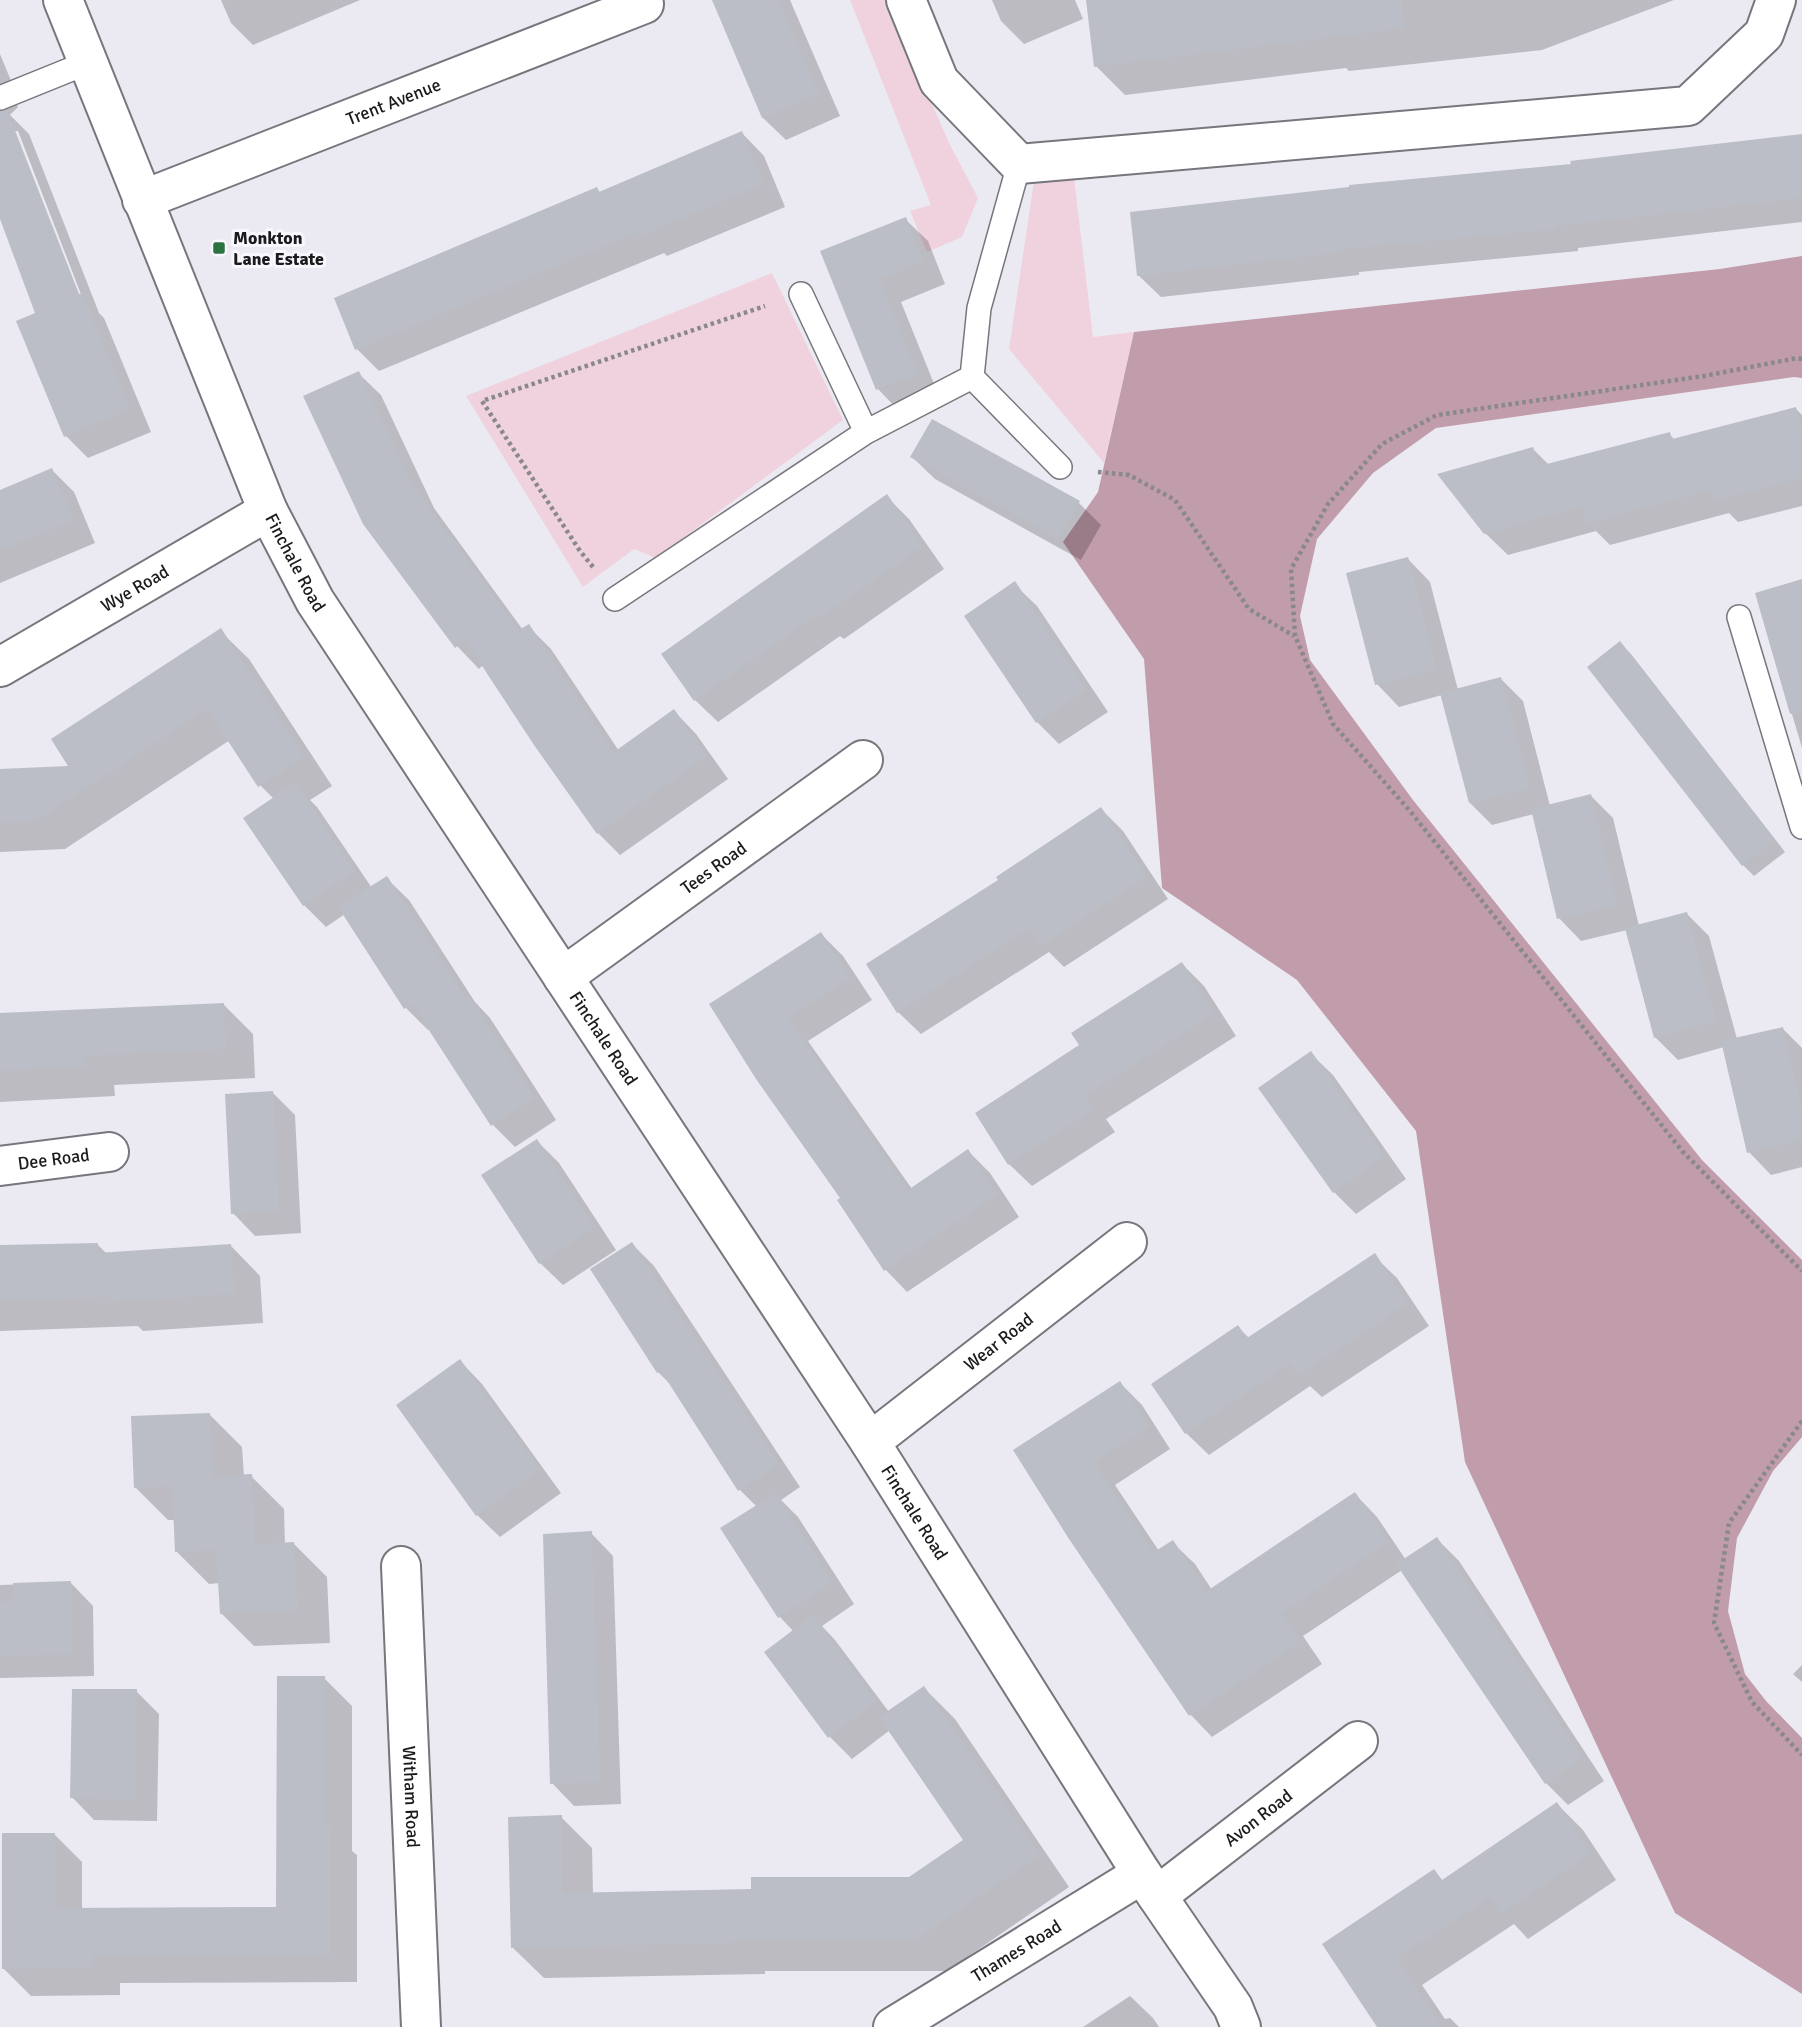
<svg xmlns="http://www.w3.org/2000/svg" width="1802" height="2027" font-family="Signika,sans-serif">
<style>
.green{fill:#f0d2de}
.forest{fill:#c19cab}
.shadow{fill:#0003;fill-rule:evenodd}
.building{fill:#bbbec6}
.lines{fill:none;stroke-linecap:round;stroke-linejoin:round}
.lane-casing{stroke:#77767d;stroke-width:26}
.street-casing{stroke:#77767d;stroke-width:42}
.path{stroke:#89888d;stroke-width:4.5;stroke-dasharray:3.5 3.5;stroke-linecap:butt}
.lane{stroke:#fff;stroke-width:23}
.street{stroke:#fff;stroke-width:38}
.poi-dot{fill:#2b7340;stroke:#f9f7fe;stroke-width:2.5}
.labels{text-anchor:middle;stroke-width:6;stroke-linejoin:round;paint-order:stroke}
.street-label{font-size:18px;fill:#1b1a1d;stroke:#f9f7fe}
.poi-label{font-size:18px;font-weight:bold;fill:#1b1a1d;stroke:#f9f7fe;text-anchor:start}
</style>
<rect width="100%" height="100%" fill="#ebeaf2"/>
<path class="green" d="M 850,0 L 887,0 L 949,143 L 978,198 L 962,237 L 927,252 L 910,211 L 931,205 Z
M 1074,178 L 1093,337 L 1134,332 L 1104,463 L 1009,349 L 1034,181 Z
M 772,273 L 843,420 L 656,558 L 634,549 L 583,587 L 466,396 Z"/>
<path class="forest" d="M 1802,256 L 1802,378 L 1794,377 L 1436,428 L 1373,473 L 1317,539 L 1300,616 L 1310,660 L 1413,800 L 1702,1160 L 1802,1260 L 1802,1437 L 1773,1471 L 1737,1538 L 1728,1611 L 1745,1674 L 1766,1701 L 1802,1738 L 1802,1994 L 1675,1913 L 1465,1462 L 1416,1131 L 1297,980 L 1162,888 L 1144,659 L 1063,542 L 1098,492 L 1134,332 L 1720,269 Z"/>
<path class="shadow" d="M 221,0 L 360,0 L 253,45 L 231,23 Z
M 715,0 L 790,0 L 840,116 L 786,140 L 763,118 Z
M 992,0 L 1075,0 L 1083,19 L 1024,44 L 1001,21 Z
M 1120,0 L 1674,0 L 1542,50 L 1349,71 L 1346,68 L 1125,95 L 1096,66 Z
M 0,54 L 14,88 L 11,89 L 18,107 L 10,115 L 29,134 L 99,313 L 104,318 L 151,432 L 88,458 L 66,436 L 38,314 L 0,217 ZM 14,131 L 18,131 L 84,302 L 81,303 Z
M 742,133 L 764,156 L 785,207 L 667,256 L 664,253 L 379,371 L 357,349 L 597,189 L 601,193 Z
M 1802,136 L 1802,222 L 1578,248 L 1578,251 L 1359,272 L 1359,275 L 1161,297 L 1138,275 L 1573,165 Z
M 905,219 L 928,241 L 945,284 L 901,302 L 939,396 L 900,412 L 878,389 L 823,252 Z
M 358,373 L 381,395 L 434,508 L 523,630 L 528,626 L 551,649 L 619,751 L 674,711 L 696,734 L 728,779 L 620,855 L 598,833 L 483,665 L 479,669 L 457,646 Z
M 1796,409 L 1802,415 L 1802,506 L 1738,522 L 1729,513 L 1610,545 L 1596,531 L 1508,555 L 1485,533 L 1533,449 L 1549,465 L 1669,434 L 1675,440 Z
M 912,457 L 1079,503 L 1101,525 L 1081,560 L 935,479 Z
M 52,470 L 74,492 L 95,543 L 0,583 L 0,492 Z
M 887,497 L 909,519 L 944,569 L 844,639 L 840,636 L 718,722 L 695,700 Z
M 1408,559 L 1430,582 L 1458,690 L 1501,679 L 1523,701 L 1550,806 L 1591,796 L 1613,818 L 1639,926 L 1687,914 L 1709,936 L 1737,1039 L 1783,1029 L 1802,1048 L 1802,1167 L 1771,1175 L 1749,1152 L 1724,1047 L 1678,1060 L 1656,1038 L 1627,930 L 1581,941 L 1559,918 L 1534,814 L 1492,825 L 1470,803 L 1442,695 L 1399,707 L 1377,684 Z
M 1802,583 L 1802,748 L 1757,595 Z
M 1014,584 L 1037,606 L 1108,712 L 1059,744 L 1037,722 Z
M 220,631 L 249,659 L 332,786 L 310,800 L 317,807 L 372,888 L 386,878 L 409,900 L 475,1002 L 490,1018 L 556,1120 L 515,1147 L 493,1125 L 430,1029 L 428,1030 L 406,1008 L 345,914 L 326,927 L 304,905 L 274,799 L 260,785 L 230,740 L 65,849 L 0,852 L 0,770 L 71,768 Z
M 1620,643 L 1631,654 L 1785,852 L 1754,876 L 1743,865 Z
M 1101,809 L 1123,831 L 1168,899 L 1064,967 L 1049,952 L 921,1034 L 898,1012 L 1000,881 Z
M 821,934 L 843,956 L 872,1000 L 808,1041 L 912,1189 L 968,1151 L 990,1173 L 1019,1217 L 907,1292 L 885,1269 L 842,1199 L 757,1078 Z
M 1182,964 L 1204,986 L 1236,1036 L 1106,1119 L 1115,1132 L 1032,1186 L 1009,1164 L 977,1114 L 1081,1046 Z
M 223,1004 L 253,1034 L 255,1078 L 114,1085 L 115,1096 L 0,1102 L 0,1015 Z
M 1310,1053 L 1333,1075 L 1406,1179 L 1356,1214 L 1334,1192 Z
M 273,1093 L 295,1115 L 301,1233 L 255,1236 L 233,1213 Z
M 537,1141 L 559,1163 L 616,1250 L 563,1285 L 540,1263 Z
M 97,1244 L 107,1254 L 231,1246 L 260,1276 L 263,1323 L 143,1331 L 138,1326 L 0,1331 L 0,1247 Z
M 632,1244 L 654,1266 L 800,1487 L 781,1500 L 798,1517 L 854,1604 L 822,1626 L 835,1640 L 889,1712 L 924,1688 L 955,1719 L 1069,1887 L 947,1971 L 765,1971 L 765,1974 L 544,1978 L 512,1947 L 561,1817 L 592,1848 L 593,1894 L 753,1891 L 910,1879 L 966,1840 L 890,1730 L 852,1759 L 830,1737 L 767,1652 L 794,1632 L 780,1617 L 723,1529 L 757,1507 L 740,1490 L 674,1388 L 658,1372 Z
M 1374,1256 L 1397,1278 L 1429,1326 L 1322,1397 L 1310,1386 L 1209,1455 L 1186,1433 L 1238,1327 L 1249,1338 Z
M 460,1361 L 482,1384 L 561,1493 L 500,1537 L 477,1515 Z
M 1120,1383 L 1142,1405 L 1170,1449 L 1115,1485 L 1159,1551 L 1172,1542 L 1195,1564 L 1212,1590 L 1355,1494 L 1377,1517 L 1406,1560 L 1437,1539 L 1459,1561 L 1604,1781 L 1568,1805 L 1546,1783 L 1402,1570 L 1303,1636 L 1322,1664 L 1212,1737 L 1190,1714 L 1015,1451 Z
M 209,1414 L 242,1447 L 244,1476 L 251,1476 L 284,1509 L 285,1545 L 294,1544 L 327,1577 L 330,1643 L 254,1646 L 221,1613 L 220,1583 L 209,1584 L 176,1551 L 175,1520 L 168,1520 L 135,1487 Z
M 591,1533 L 613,1556 L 621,1804 L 574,1806 L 552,1783 Z
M 71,1583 L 93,1606 L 94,1676 L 0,1678 L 0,1585 Z
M 1802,1665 L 1802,1682 L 1793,1674 Z
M 324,1678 L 352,1706 L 352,1851 L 357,1855 L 357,1982 L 120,1983 L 120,1995 L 31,1996 L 3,1968 L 55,1835 L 82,1862 L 82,1909 L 278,1909 Z
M 136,1691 L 159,1714 L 157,1821 L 94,1820 L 72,1797 Z
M 1557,1804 L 1583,1830 L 1616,1880 L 1528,1939 L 1514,1924 L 1422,1985 L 1445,2019 L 1450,2018 L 1459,2027 L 1384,2027 L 1370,2014 L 1434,1871 L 1443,1881 Z
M 1130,1996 L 1153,2018 L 1159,2027 L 1083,2027 Z"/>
<path class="building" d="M 712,0 L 779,0 L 819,94 L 762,118 Z
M 1086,0 L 1402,0 L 1404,28 L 1094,67 Z
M 7,110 L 79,294 L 82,293 L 130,409 L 64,437 L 16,321 L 35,313 L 0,219 L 0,112 Z
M 742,131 L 764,184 L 643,235 L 641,231 L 355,350 L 334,298 L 597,187 L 599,192 Z
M 1802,134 L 1802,198 L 1556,226 L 1557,229 L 1337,250 L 1338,253 L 1137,276 L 1130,212 L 1349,187 L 1349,185 L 1571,164 L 1570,161 Z
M 906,217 L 924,261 L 880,279 L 918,374 L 876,390 L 820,251 Z
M 359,371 L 412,484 L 519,630 L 529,624 L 614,752 L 674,709 L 707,756 L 597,834 L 534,745 L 465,640 L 455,648 L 363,524 L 303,396 Z
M 1796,407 L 1802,429 L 1802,478 L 1714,500 L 1712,490 L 1586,524 L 1581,507 L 1484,534 L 1437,474 L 1533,447 L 1539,466 L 1670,432 L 1672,439 Z
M 932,419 L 1080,501 L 1058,539 L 910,457 Z
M 52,468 L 74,520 L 0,551 L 0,490 Z
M 887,494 L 923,546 L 820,618 L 817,614 L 694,701 L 661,654 Z
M 1408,557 L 1437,669 L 1375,685 L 1346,573 Z
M 1802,579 L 1802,712 L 1790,714 L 1755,593 Z
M 1015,581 L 1087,689 L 1036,723 L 964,616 Z
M 221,628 L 305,757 L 258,787 L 207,709 L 36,821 L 0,823 L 0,769 L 68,766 L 51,739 Z
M 1620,641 L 1775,840 L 1742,866 L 1587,667 Z
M 1501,677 L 1530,788 L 1469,803 L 1440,693 Z
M 295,783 L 355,871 L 303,906 L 243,818 Z
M 1591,794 L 1618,905 L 1557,919 L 1531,809 Z
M 1101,807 L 1147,876 L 1041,946 L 1029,929 L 897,1013 L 866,964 L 998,880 L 996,877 Z
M 387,876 L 465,996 L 468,994 L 535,1097 L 491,1126 L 412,1004 L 404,1009 L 338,907 Z
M 1687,912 L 1716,1021 L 1654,1038 L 1625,928 Z
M 821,932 L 851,978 L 788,1018 L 908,1190 L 968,1149 L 998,1194 L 884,1271 L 837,1200 L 840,1198 L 756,1079 L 709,1004 Z
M 1182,962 L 1215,1013 L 1085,1096 L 1094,1109 L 1008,1165 L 975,1113 L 1079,1045 L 1071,1033 Z
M 224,1003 L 226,1049 L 85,1056 L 86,1067 L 0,1071 L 0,1013 Z
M 1783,1027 L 1802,1109 L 1802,1140 L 1747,1153 L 1721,1041 Z
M 1311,1051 L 1385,1156 L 1333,1193 L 1258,1088 Z
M 273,1091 L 279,1212 L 231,1214 L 225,1094 Z
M 537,1139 L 595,1227 L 539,1264 L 481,1175 Z
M 632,1242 L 779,1464 L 738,1491 L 661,1371 L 657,1373 L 590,1269 Z
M 98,1243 L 98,1253 L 231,1244 L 234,1294 L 111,1302 L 111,1297 L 0,1301 L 0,1245 Z
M 1375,1253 L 1408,1303 L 1298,1376 L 1290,1363 L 1185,1434 L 1151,1384 L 1238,1325 L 1247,1338 Z
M 460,1359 L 540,1470 L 476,1516 L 396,1405 Z
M 1120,1381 L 1150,1426 L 1094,1462 L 1154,1552 L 1173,1540 L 1207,1591 L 1355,1492 L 1389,1542 L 1282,1613 L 1301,1641 L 1189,1716 L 1069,1539 L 1013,1450 Z
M 210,1413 L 213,1476 L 252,1474 L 255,1544 L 294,1542 L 298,1611 L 220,1614 L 216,1550 L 175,1552 L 172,1486 L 134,1488 L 131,1416 Z
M 776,1493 L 833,1582 L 778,1618 L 720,1528 Z
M 592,1531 L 600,1782 L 550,1784 L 543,1534 Z
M 1437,1537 L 1583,1758 L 1545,1784 L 1396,1564 Z
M 71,1581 L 72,1654 L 0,1656 L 0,1602 L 13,1601 L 13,1583 Z
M 813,1615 L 877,1701 L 828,1738 L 764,1652 Z
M 277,1676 L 325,1676 L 325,1826 L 330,1826 L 330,1956 L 93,1956 L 93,1968 L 2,1969 L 2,1833 L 55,1833 L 55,1908 L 276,1907 Z
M 924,1686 L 1040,1855 L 915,1940 L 734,1941 L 734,1943 L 511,1948 L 508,1817 L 562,1815 L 563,1893 L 751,1889 L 751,1877 L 909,1877 L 963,1840 L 879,1717 Z
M 72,1689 L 137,1689 L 135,1800 L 70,1798 Z
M 1557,1802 L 1591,1853 L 1501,1914 L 1490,1897 L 1397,1958 L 1443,2027 L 1377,2027 L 1322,1944 L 1434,1869 L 1442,1880 Z"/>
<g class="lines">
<g class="lane-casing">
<path id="lane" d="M 0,98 L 89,62
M 1019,164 L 979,308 L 972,377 L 1060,467
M 801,294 L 866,432
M 615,599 L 866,432 L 972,377
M 1739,617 L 1802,827"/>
</g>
<g class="street-casing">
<g id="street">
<path id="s1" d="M 63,0 L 268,511 L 315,601 L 870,1442 L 1142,1874 L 1233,2007 L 1241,2027"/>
<path d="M 906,0 L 939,81 L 1019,164 L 1688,106 L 1764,34 L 1776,0"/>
<path id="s2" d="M 142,200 L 644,4"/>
<path id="s3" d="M 0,667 L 268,511"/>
<path id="s4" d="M 563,977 L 863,760"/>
<path id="s5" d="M 0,1166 L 109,1152"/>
<path id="s6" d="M 870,1442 L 1127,1242"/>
<path id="s7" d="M 401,1566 L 421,2027"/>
<path id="s8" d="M 1157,1896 L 1358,1741"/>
<path id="s9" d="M 893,2027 L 1142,1874"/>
</g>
</g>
<path class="path" d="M 1802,359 L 1797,358 L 1704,376 L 1437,415 L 1382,444 L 1328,504 L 1291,569 L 1295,636 L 1333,724 L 1410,811 L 1683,1152 L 1802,1271
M 1098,472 L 1129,475 L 1175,500 L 1249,609 L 1294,636
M 593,567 L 580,551 L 482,401 L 765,306
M 1802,1421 L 1729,1523 L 1714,1623 L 1752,1702 L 1802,1755"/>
<use href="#lane" class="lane"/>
<use href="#street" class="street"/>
</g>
<rect class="poi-dot" x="212" y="241" width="14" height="14" rx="3.5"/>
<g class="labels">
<g class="street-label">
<text dy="6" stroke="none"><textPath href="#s2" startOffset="270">Trent Avenue</textPath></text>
<text dy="6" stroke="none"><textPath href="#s1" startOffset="609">Finchale Road</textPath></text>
<text dy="6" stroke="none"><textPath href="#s3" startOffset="156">Wye Road</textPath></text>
<text dy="6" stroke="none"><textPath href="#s4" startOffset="186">Tees Road</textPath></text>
<text dy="6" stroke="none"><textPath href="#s1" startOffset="1176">Finchale Road</textPath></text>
<text dy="6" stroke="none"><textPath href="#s5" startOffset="54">Dee Road</textPath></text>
<text dy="6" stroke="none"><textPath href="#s6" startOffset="163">Wear Road</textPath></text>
<text dy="6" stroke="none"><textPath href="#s1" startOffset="1743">Finchale Road</textPath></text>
<text dy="6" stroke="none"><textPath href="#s7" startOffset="231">Witham Road</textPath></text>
<text dy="6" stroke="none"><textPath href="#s8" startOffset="128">Avon Road</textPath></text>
<text dy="6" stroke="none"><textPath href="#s9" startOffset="145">Thames Road</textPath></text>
</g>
<g class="poi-label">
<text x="233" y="244">Monkton<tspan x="233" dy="21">Lane Estate</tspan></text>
</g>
</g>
</svg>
